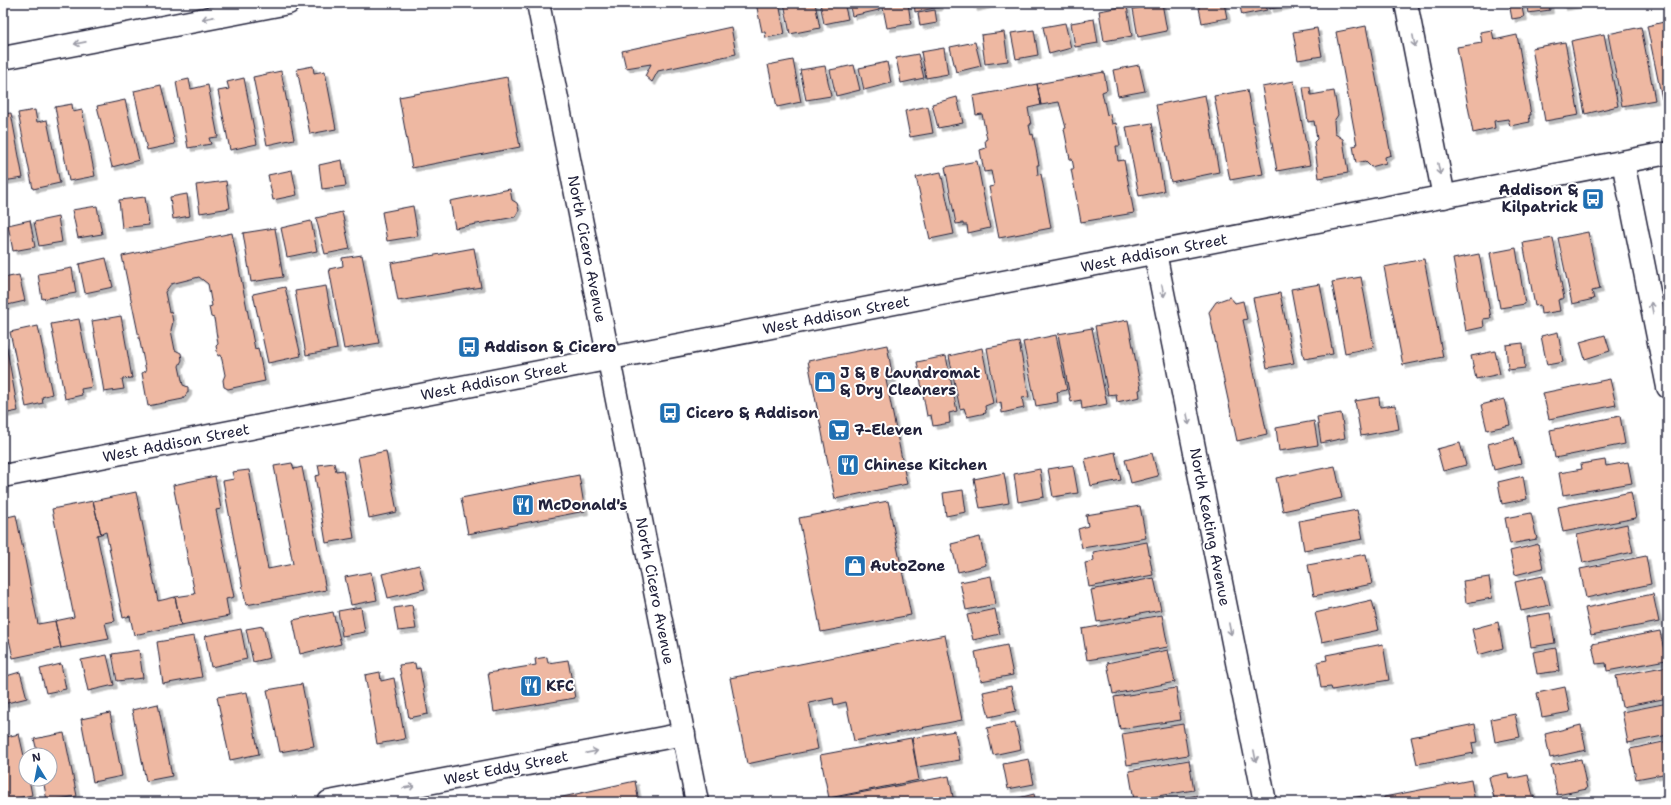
<svg xmlns="http://www.w3.org/2000/svg" width="1671" height="805" font-family="'Shantell Sans',sans-serif">
<style>
.building{fill:#eeb8a2;stroke:#22223b;filter:url(#shadow)}
.lines{fill:none;stroke-linecap:round;stroke-linejoin:round}
.street-casing{stroke:#22223b;stroke-width:25}
.secondary-casing{stroke:#22223b;stroke-width:25}
.primary-casing{stroke:#22223b;stroke-width:25}
.street{stroke:#fff;stroke-width:22}
.secondary{stroke:#fff;stroke-width:22}
.primary{stroke:#fff;stroke-width:22}
.oneway{stroke:#9c9ca7}
.labels{text-anchor:middle;stroke-width:4;stroke-linejoin:round;paint-order:stroke}
.poi-label{font-size:15px;font-weight:bold;fill:#22223b;stroke:#fff;text-anchor:start}
.street-label{font-size:15px;fill:#22223b;stroke:#fff}
</style>
<defs>
<filter id="shadow"><feDropShadow dx="3.5" dy="3.5" stdDeviation="0" flood-color="#0004"/></filter>
</defs>
<rect width="100%" height="100%" fill="#fff"/>
<filter id="ink" filterUnits="userSpaceOnUse"><feTurbulence type="fractalNoise" baseFrequency=".025" numOctaves="2"/><feDisplacementMap in="SourceGraphic" scale="8" xChannelSelector="R" yChannelSelector="G"/><feConvolveMatrix kernelMatrix="1 2 1 2 8 2 1 2 1" color-interpolation-filters="sRGB"/></filter>
<g filter="url(#ink)">
<path class="building" d="M 756,3 L 779,3 L 785,34 L 766,38 L 765,32 L 762,32 Z
M 784,3 L 815,3 L 820,28 L 790,34 Z
M 820,3 L 844,3 L 848,19 L 824,24 Z
M 849,3 L 878,3 L 879,10 L 852,16 Z
M 882,3 L 908,3 L 911,24 L 887,28 Z
M 914,3 L 938,3 L 939,7 L 915,12 Z
M 973,3 L 994,3 L 974,8 Z
M 1162,3 L 1167,31 L 1138,37 L 1133,9 Z
M 1198,3 L 1224,3 L 1227,18 L 1202,23 Z
M 1239,3 L 1266,3 L 1267,10 L 1242,15 Z
M 1269,3 L 1300,3 L 1270,9 Z
M 1509,3 L 1521,3 L 1524,17 L 1512,19 Z
M 1526,3 L 1549,3 L 1550,10 L 1528,13 Z
M 1562,3 L 1585,3 L 1563,7 Z
M 1127,6 L 1132,36 L 1104,41 L 1099,11 Z
M 935,10 L 937,23 L 920,26 L 918,13 Z
M 1094,19 L 1098,43 L 1075,47 L 1071,23 Z
M 1668,21 L 1668,98 L 1662,99 L 1647,26 Z
M 1065,23 L 1071,48 L 1049,54 L 1043,27 Z
M 1366,26 L 1391,155 L 1385,157 L 1386,163 L 1371,167 L 1365,161 L 1356,163 L 1353,146 L 1357,145 L 1336,32 Z
M 731,27 L 736,54 L 658,71 L 652,82 L 645,76 L 651,64 L 626,68 L 622,51 Z
M 1641,27 L 1655,100 L 1622,106 L 1608,34 Z
M 1317,28 L 1322,56 L 1298,60 L 1293,32 Z
M 1034,30 L 1038,55 L 1016,59 L 1011,33 Z
M 1492,30 L 1494,40 L 1517,35 L 1531,115 L 1529,115 L 1530,122 L 1510,126 L 1508,119 L 1494,121 L 1495,128 L 1473,133 L 1457,47 L 1482,43 L 1480,32 Z
M 1004,32 L 1008,61 L 985,64 L 981,35 Z
M 1604,34 L 1618,106 L 1585,114 L 1571,41 Z
M 975,42 L 981,66 L 956,72 L 950,47 Z
M 1565,42 L 1579,115 L 1545,121 L 1532,48 Z
M 944,48 L 948,74 L 926,78 L 921,52 Z
M 918,54 L 924,78 L 901,83 L 896,58 Z
M 793,60 L 801,102 L 777,107 L 768,65 Z
M 887,62 L 891,83 L 864,90 L 859,68 Z
M 854,65 L 860,90 L 836,96 L 830,70 Z
M 1139,65 L 1145,91 L 1118,96 L 1113,70 Z
M 313,66 L 314,73 L 325,71 L 336,129 L 310,134 L 297,69 Z
M 825,66 L 831,96 L 806,100 L 800,70 Z
M 281,71 L 294,139 L 267,145 L 253,77 Z
M 1104,72 L 1107,90 L 1102,92 L 1107,115 L 1110,114 L 1112,124 L 1116,123 L 1120,146 L 1116,146 L 1118,161 L 1124,160 L 1134,213 L 1081,222 L 1071,169 L 1074,169 L 1072,159 L 1070,159 L 1064,129 L 1066,128 L 1059,102 L 1041,105 L 1037,84 Z
M 507,77 L 520,147 L 412,168 L 399,97 Z
M 244,78 L 257,144 L 230,150 L 218,91 L 229,89 L 227,82 Z
M 189,79 L 191,89 L 208,85 L 218,137 L 209,138 L 211,144 L 188,148 L 176,82 Z
M 1294,81 L 1310,165 L 1277,171 L 1262,87 Z
M 1037,84 L 1041,105 L 1028,108 L 1031,125 L 1029,125 L 1031,135 L 1033,134 L 1039,165 L 1037,165 L 1038,175 L 1041,174 L 1051,228 L 999,238 L 989,187 L 994,186 L 991,171 L 984,172 L 980,150 L 986,148 L 985,140 L 987,139 L 982,114 L 976,115 L 973,96 Z
M 161,85 L 175,144 L 147,150 L 134,91 Z
M 1303,87 L 1310,87 L 1311,95 L 1334,91 L 1338,115 L 1334,121 L 1335,134 L 1343,139 L 1348,173 L 1319,178 L 1314,142 L 1317,139 L 1314,121 L 1308,122 Z
M 1247,90 L 1263,174 L 1230,180 L 1214,96 Z
M 1205,95 L 1219,172 L 1171,182 L 1156,105 Z
M 957,97 L 963,123 L 938,128 L 932,104 Z
M 125,100 L 139,160 L 112,167 L 97,106 Z
M 72,104 L 73,112 L 82,110 L 95,176 L 69,181 L 55,107 Z
M 928,106 L 933,133 L 910,137 L 905,111 Z
M 35,110 L 37,122 L 47,120 L 60,183 L 33,189 L 18,113 Z
M 11,113 L 23,178 L 3,181 L 3,114 Z
M 1152,123 L 1164,191 L 1139,196 L 1126,127 Z
M 342,160 L 346,186 L 322,189 L 319,165 Z
M 977,161 L 990,228 L 968,233 L 967,225 L 963,225 L 963,223 L 956,224 L 945,167 Z
M 292,170 L 297,195 L 273,200 L 268,175 Z
M 941,172 L 954,234 L 930,239 L 916,177 Z
M 226,181 L 230,208 L 200,213 L 196,185 Z
M 510,189 L 512,200 L 517,203 L 519,210 L 515,217 L 455,228 L 450,201 Z
M 187,194 L 190,216 L 173,219 L 170,197 Z
M 145,197 L 149,225 L 122,228 L 119,200 Z
M 97,206 L 102,234 L 78,238 L 72,210 Z
M 413,206 L 418,236 L 387,241 L 382,212 Z
M 342,212 L 350,249 L 325,254 L 316,218 Z
M 58,217 L 62,242 L 39,246 L 34,222 Z
M 30,220 L 35,247 L 13,251 L 8,225 Z
M 311,221 L 317,251 L 287,257 L 281,228 Z
M 275,228 L 283,277 L 251,282 L 243,233 Z
M 1588,232 L 1600,289 L 1592,291 L 1594,299 L 1572,304 L 1558,238 Z
M 232,233 L 255,349 L 258,348 L 265,381 L 228,389 L 224,387 L 223,380 L 225,375 L 221,355 L 218,356 L 216,346 L 218,344 L 214,318 L 211,317 L 209,307 L 212,306 L 208,284 L 199,277 L 171,284 L 165,292 L 169,312 L 171,311 L 173,322 L 171,330 L 175,350 L 181,353 L 182,360 L 179,366 L 183,385 L 188,387 L 188,392 L 183,399 L 148,406 L 142,373 L 146,371 L 122,256 Z
M 1553,238 L 1564,298 L 1558,300 L 1560,311 L 1541,314 L 1540,305 L 1535,306 L 1523,243 Z
M 474,248 L 481,287 L 398,301 L 391,263 Z
M 1516,248 L 1525,304 L 1500,308 L 1490,253 Z
M 1479,254 L 1491,318 L 1483,319 L 1484,327 L 1466,331 L 1453,259 Z
M 362,255 L 379,343 L 344,349 L 329,269 L 343,266 L 342,258 Z
M 106,258 L 113,287 L 85,293 L 79,264 Z
M 1424,259 L 1443,357 L 1403,365 L 1384,267 Z
M 72,268 L 76,293 L 42,299 L 38,274 Z
M 19,275 L 25,301 L 3,306 L 3,278 Z
M 1361,277 L 1374,347 L 1345,353 L 1332,282 Z
M 1320,284 L 1333,354 L 1304,359 L 1291,289 Z
M 326,286 L 337,349 L 306,355 L 295,291 Z
M 285,287 L 301,356 L 268,363 L 253,294 Z
M 1280,293 L 1294,363 L 1267,368 L 1253,298 Z
M 1230,297 L 1235,303 L 1243,301 L 1247,319 L 1243,320 L 1267,434 L 1237,441 L 1209,312 L 1216,302 Z
M 121,316 L 132,378 L 122,379 L 124,389 L 104,392 L 92,321 Z
M 79,319 L 92,387 L 81,389 L 82,395 L 65,399 L 51,324 Z
M 1128,320 L 1141,389 L 1139,390 L 1140,397 L 1117,402 L 1116,394 L 1108,395 L 1095,326 Z
M 38,326 L 52,394 L 42,397 L 43,403 L 26,407 L 10,332 Z
M 1092,328 L 1107,404 L 1082,409 L 1081,400 L 1071,402 L 1058,334 Z
M 1558,332 L 1563,362 L 1547,365 L 1541,336 Z
M 1056,335 L 1067,390 L 1057,392 L 1058,402 L 1036,406 L 1023,342 Z
M 1605,335 L 1610,351 L 1585,359 L 1580,342 Z
M 1019,342 L 1029,397 L 1022,398 L 1024,408 L 1002,413 L 1001,402 L 997,404 L 987,348 Z
M 1523,343 L 1525,368 L 1508,370 L 1506,345 Z
M 3,344 L 6,344 L 18,411 L 3,414 Z
M 887,345 L 893,379 L 886,380 L 907,484 L 835,499 L 808,361 Z
M 982,348 L 993,403 L 985,406 L 986,413 L 967,417 L 964,408 L 960,409 L 949,356 Z
M 1495,351 L 1500,374 L 1476,379 L 1471,356 Z
M 946,356 L 957,411 L 949,413 L 950,423 L 933,426 L 931,415 L 927,416 L 917,362 Z
M 1610,379 L 1616,405 L 1549,419 L 1543,393 Z
M 1379,397 L 1380,407 L 1395,405 L 1399,429 L 1361,436 L 1355,401 Z
M 1504,399 L 1510,425 L 1487,430 L 1481,405 Z
M 1341,413 L 1345,438 L 1321,443 L 1317,417 Z
M 1620,416 L 1625,444 L 1555,458 L 1550,430 Z
M 1314,421 L 1318,445 L 1279,451 L 1276,428 Z
M 1514,437 L 1521,463 L 1494,470 L 1488,444 Z
M 1460,443 L 1466,465 L 1443,471 L 1437,449 Z
M 386,451 L 397,512 L 369,518 L 358,457 Z
M 1115,452 L 1121,480 L 1091,486 L 1085,459 Z
M 1152,453 L 1158,476 L 1131,483 L 1125,460 Z
M 1605,460 L 1606,466 L 1628,462 L 1632,483 L 1563,495 L 1559,473 L 1582,469 L 1581,464 Z
M 292,463 L 294,469 L 302,467 L 326,590 L 246,605 L 223,481 L 234,479 L 232,472 L 249,470 L 268,569 L 293,564 L 274,466 Z
M 334,463 L 336,471 L 343,470 L 354,538 L 326,543 L 315,476 L 320,475 L 318,465 Z
M 1073,465 L 1078,493 L 1053,497 L 1048,469 Z
M 1335,466 L 1342,498 L 1283,511 L 1276,478 Z
M 1040,469 L 1044,497 L 1018,502 L 1014,474 Z
M 1004,473 L 1009,503 L 980,508 L 974,479 Z
M 579,475 L 585,511 L 468,534 L 461,498 Z
M 215,476 L 221,509 L 216,510 L 234,597 L 226,599 L 229,616 L 181,625 L 175,597 L 195,594 L 173,485 Z
M 1523,476 L 1527,499 L 1502,504 L 1498,482 Z
M 963,490 L 966,512 L 946,516 L 943,493 Z
M 136,492 L 158,601 L 175,597 L 181,625 L 134,635 L 130,616 L 123,618 L 106,532 L 101,534 L 93,501 Z
M 1631,492 L 1636,518 L 1563,532 L 1558,507 Z
M 93,501 L 101,534 L 97,535 L 115,621 L 105,623 L 109,639 L 61,648 L 55,621 L 74,617 L 52,509 Z
M 888,501 L 911,615 L 821,632 L 799,518 Z
M 1140,506 L 1146,538 L 1082,548 L 1078,529 L 1088,526 L 1086,515 Z
M 1357,510 L 1363,539 L 1304,550 L 1299,521 Z
M 1531,513 L 1537,539 L 1510,544 L 1505,518 Z
M 16,515 L 38,624 L 55,621 L 61,648 L 13,658 L 9,639 L 3,640 L 3,518 Z
M 1627,524 L 1633,552 L 1583,563 L 1577,535 Z
M 980,537 L 986,565 L 958,572 L 951,544 Z
M 1147,542 L 1153,575 L 1089,587 L 1085,563 L 1094,561 L 1093,552 Z
M 1538,544 L 1543,568 L 1515,575 L 1510,551 Z
M 1366,554 L 1372,584 L 1314,596 L 1308,565 Z
M 1646,556 L 1651,584 L 1586,598 L 1580,569 Z
M 419,565 L 425,589 L 388,598 L 382,574 Z
M 371,572 L 377,600 L 351,605 L 345,577 Z
M 991,576 L 996,604 L 966,610 L 960,582 Z
M 1543,576 L 1550,605 L 1521,611 L 1515,582 Z
M 1489,577 L 1492,598 L 1466,603 L 1463,581 Z
M 1154,578 L 1161,610 L 1097,622 L 1091,590 Z
M 1653,594 L 1659,622 L 1591,635 L 1585,608 Z
M 1372,600 L 1379,630 L 1322,642 L 1315,613 Z
M 412,605 L 416,629 L 398,631 L 394,608 Z
M 361,607 L 365,632 L 342,636 L 338,611 Z
M 995,609 L 1000,634 L 973,640 L 967,615 Z
M 333,612 L 341,644 L 300,654 L 293,620 Z
M 1550,613 L 1555,643 L 1531,647 L 1526,617 Z
M 1162,615 L 1168,647 L 1087,660 L 1082,629 Z
M 1498,622 L 1503,648 L 1478,655 L 1472,629 Z
M 263,626 L 270,658 L 253,662 L 246,629 Z
M 241,629 L 247,659 L 211,667 L 205,636 Z
M 1660,631 L 1666,660 L 1607,671 L 1606,663 L 1596,664 L 1592,644 Z
M 945,635 L 962,720 L 854,741 L 846,702 L 834,705 L 833,698 L 809,703 L 818,749 L 747,764 L 730,678 Z
M 194,636 L 202,677 L 163,684 L 157,642 Z
M 1383,644 L 1389,680 L 1332,690 L 1331,687 L 1321,688 L 1317,662 L 1327,660 L 1326,655 Z
M 1007,645 L 1013,675 L 981,681 L 975,652 Z
M 1556,648 L 1559,671 L 1537,674 L 1533,652 Z
M 139,650 L 143,678 L 117,681 L 112,654 Z
M 1168,650 L 1175,682 L 1113,694 L 1107,663 Z
M 107,655 L 114,685 L 88,691 L 81,660 Z
M 547,657 L 548,663 L 568,660 L 575,698 L 494,712 L 488,673 L 536,665 L 535,659 Z
M 415,663 L 416,669 L 420,668 L 428,714 L 409,718 L 399,665 Z
M 61,664 L 66,689 L 46,693 L 40,669 Z
M 1668,666 L 1668,698 L 1622,707 L 1616,676 Z
M 20,672 L 27,698 L 3,704 L 3,677 Z
M 380,672 L 381,681 L 394,678 L 405,739 L 377,744 L 365,675 Z
M 302,684 L 314,746 L 280,752 L 267,690 Z
M 1011,686 L 1016,711 L 989,717 L 983,692 Z
M 1565,687 L 1570,712 L 1542,717 L 1537,693 Z
M 1176,688 L 1181,720 L 1120,729 L 1114,697 Z
M 247,692 L 259,754 L 230,760 L 217,697 Z
M 1668,703 L 1668,735 L 1628,743 L 1622,712 Z
M 158,704 L 172,776 L 146,781 L 132,710 Z
M 110,713 L 122,776 L 93,782 L 81,719 Z
M 1515,714 L 1520,737 L 1495,742 L 1491,719 Z
M 1015,722 L 1021,749 L 993,755 L 987,728 Z
M 1183,724 L 1188,755 L 1127,765 L 1122,734 Z
M 1475,724 L 1478,742 L 1472,743 L 1474,753 L 1417,764 L 1411,737 Z
M 1581,725 L 1586,750 L 1550,758 L 1545,734 Z
M 3,729 L 6,737 L 19,734 L 26,765 L 26,779 L 29,779 L 32,795 L 3,801 Z
M 955,731 L 960,760 L 917,767 L 912,738 Z
M 64,733 L 77,796 L 47,801 L 43,779 L 50,779 L 50,755 L 38,755 L 34,739 Z
M 911,738 L 919,780 L 829,798 L 820,755 Z
M 1668,741 L 1668,773 L 1636,779 L 1630,749 Z
M 1029,759 L 1034,784 L 1008,789 L 1003,764 Z
M 1581,759 L 1587,789 L 1557,795 L 1551,765 Z
M 1189,760 L 1194,790 L 1134,800 L 1129,771 Z
M 1508,773 L 1509,779 L 1528,775 L 1534,800 L 1522,802 L 1495,802 L 1489,777 Z
M 949,776 L 954,802 L 812,802 Z
M 1471,780 L 1475,802 L 1367,802 L 1384,799 L 1384,797 Z
M 635,781 L 639,802 L 540,802 Z
M 1034,794 L 1036,802 L 1007,802 L 1007,801 Z
M 1197,795 L 1198,802 L 1162,802 Z
M 1362,796 L 1363,802 L 1341,802 L 1341,800 Z"/>
<g class="lines">
<g class="street-casing">
<path id="street" d="M 1406,3 L 1444,197
M 3,58 L 288,3
M 1623,162 L 1668,387
M 1155,253 L 1265,802
M 329,802 L 684,734"/>
</g>
<g class="secondary-casing">
<path id="secondary" d="M 3,476 L 1668,153"/>
</g>
<g class="primary-casing">
<path id="primary" d="M 538,3 L 697,802"/>
</g>
<use href="#street" class="street"/>
<use href="#secondary" class="secondary"/>
<use href="#primary" class="primary"/>
</g>
<defs><path id="oneway-shaft" d="M-6 0H5M1.5-3L5.5 0L1.5 3" fill="none" stroke-width="1.6" stroke-linecap="round" stroke-linejoin="round"/></defs>
<g class="oneway">
<use href="#oneway-shaft" transform="translate(208 18) rotate(169)"/>
<use href="#oneway-shaft" transform="translate(1414 41) rotate(79)"/>
<use href="#oneway-shaft" transform="translate(80 43) rotate(169)"/>
<use href="#oneway-shaft" transform="translate(1439 169) rotate(79)"/>
<use href="#oneway-shaft" transform="translate(1163 291) rotate(79)"/>
<use href="#oneway-shaft" transform="translate(1652 308) rotate(-101)"/>
<use href="#oneway-shaft" transform="translate(1188 419) rotate(79)"/>
<use href="#oneway-shaft" transform="translate(1230 629) rotate(79)"/>
<use href="#oneway-shaft" transform="translate(592 752) rotate(-11)"/>
<use href="#oneway-shaft" transform="translate(1255 756) rotate(79)"/>
<use href="#oneway-shaft" transform="translate(409 787) rotate(-11)"/>
</g>
</g>
<defs>
<g id="bus-square" transform="scale(1.15)"><rect x="-9" y="-9" width="18" height="18" rx="4" fill="#1f6fb2" stroke="#fff"/><path d="M-5-6H5V4H4V6H2V4H-2V6H-4V4H-5ZM-3.5-4V0h7V-4ZM-3.5 1.2v1.5H-2V1.2ZM2 1.2v1.5H3.5V1.2Z" fill="#fff"/></g>
<g id="shop-square" transform="scale(1.15)"><rect x="-9" y="-9" width="18" height="18" rx="4" fill="#1f6fb2" stroke="#fff"/><path d="M-5-2.5h2.3a2.7 3.5 0 0 1 5.4 0H5L5.5 6h-11ZM-1.5-2.5h3a1.5 2.3 0 0 0-3 0Z" fill="#fff"/></g>
<g id="supermarket-square" transform="scale(1.15)"><rect x="-9" y="-9" width="18" height="18" rx="4" fill="#1f6fb2" stroke="#fff"/><path d="M-6-5.5h2.5l.6 2H6L4.5 2H-2.5L-4.4-4H-6ZM-1.5 3.2a1.3 1.3 0 1 0 .1 0ZM3 3.2a1.3 1.3 0 1 0 .1 0Z" fill="#fff"/></g>
<g id="restaurant-square" transform="scale(1.15)"><rect x="-9" y="-9" width="18" height="18" rx="4" fill="#1f6fb2" stroke="#fff"/><path d="M-5-6h1v4h1v-4h1v4h1v-4h1v5L-1.5 .5V6h-2V.5L-5-1ZM5-6V6H3V1.5H1.5Q1.5-4 5-6Z" fill="#fff"/></g>
</defs>
<g fill-rule="evenodd">
<use href="#bus-square" x="1593" y="199"/>
<use href="#bus-square" x="469" y="347"/>
<use href="#shop-square" x="825" y="382"/>
<use href="#bus-square" x="670" y="413"/>
<use href="#supermarket-square" x="839" y="430"/>
<use href="#restaurant-square" x="848" y="465"/>
<use href="#restaurant-square" x="523" y="505"/>
<use href="#shop-square" x="855" y="566"/>
<use href="#restaurant-square" x="531" y="686"/>
</g>
<g class="labels">
<g class="poi-label">
<text x="1578" y="195" text-anchor="end">Addison &amp;<tspan x="1578" dy="17">Kilpatrick</tspan></text>
<text x="484" y="352">Addison &amp; Cicero</text>
<text x="840" y="378">J &amp; B Laundromat<tspan x="840" dy="17">&amp; Dry Cleaners</tspan></text>
<text x="686" y="418">Cicero &amp; Addison</text>
<text x="854" y="435">7-Eleven</text>
<text x="864" y="470">Chinese Kitchen</text>
<text x="538" y="510">McDonald's</text>
<text x="870" y="571">AutoZone</text>
<text x="546" y="691">KFC</text>
</g>
<g class="street-label">
<text transform="translate(587 249) rotate(79)" y="5">North Cicero Avenue</text>
<text transform="translate(1154 253) rotate(-11)" y="5">West Addison Street</text>
<text transform="translate(836 315) rotate(-11)" y="5">West Addison Street</text>
<text transform="translate(494 381) rotate(-11)" y="5">West Addison Street</text>
<text transform="translate(176 443) rotate(-11)" y="5">West Addison Street</text>
<text transform="translate(1210 527) rotate(79)" y="5">North Keating Avenue</text>
<text transform="translate(655 591) rotate(79)" y="5">North Cicero Avenue</text>
<text transform="translate(506 768) rotate(-11)" y="5">West Eddy Street</text>
</g>
</g>
<rect width="1671" height="805" fill="none" stroke="#fff" stroke-width="16"/>
<rect x="8" y="8" width="1655" height="789" fill="none" stroke="#22223b" stroke-width="1.5" filter="url(#ink)"/>
<g transform="translate(38 767) rotate(350)"><circle r="19" fill="#ffffff" stroke="#a7a7b1"/>
<path d="M0-3L7 15L0 10L-7 15Z" fill="#1f6fb2"/>
<text y="-6" font-size="11" font-weight="bold" text-anchor="middle" fill="#22223b">N</text>
</g>
</svg>
